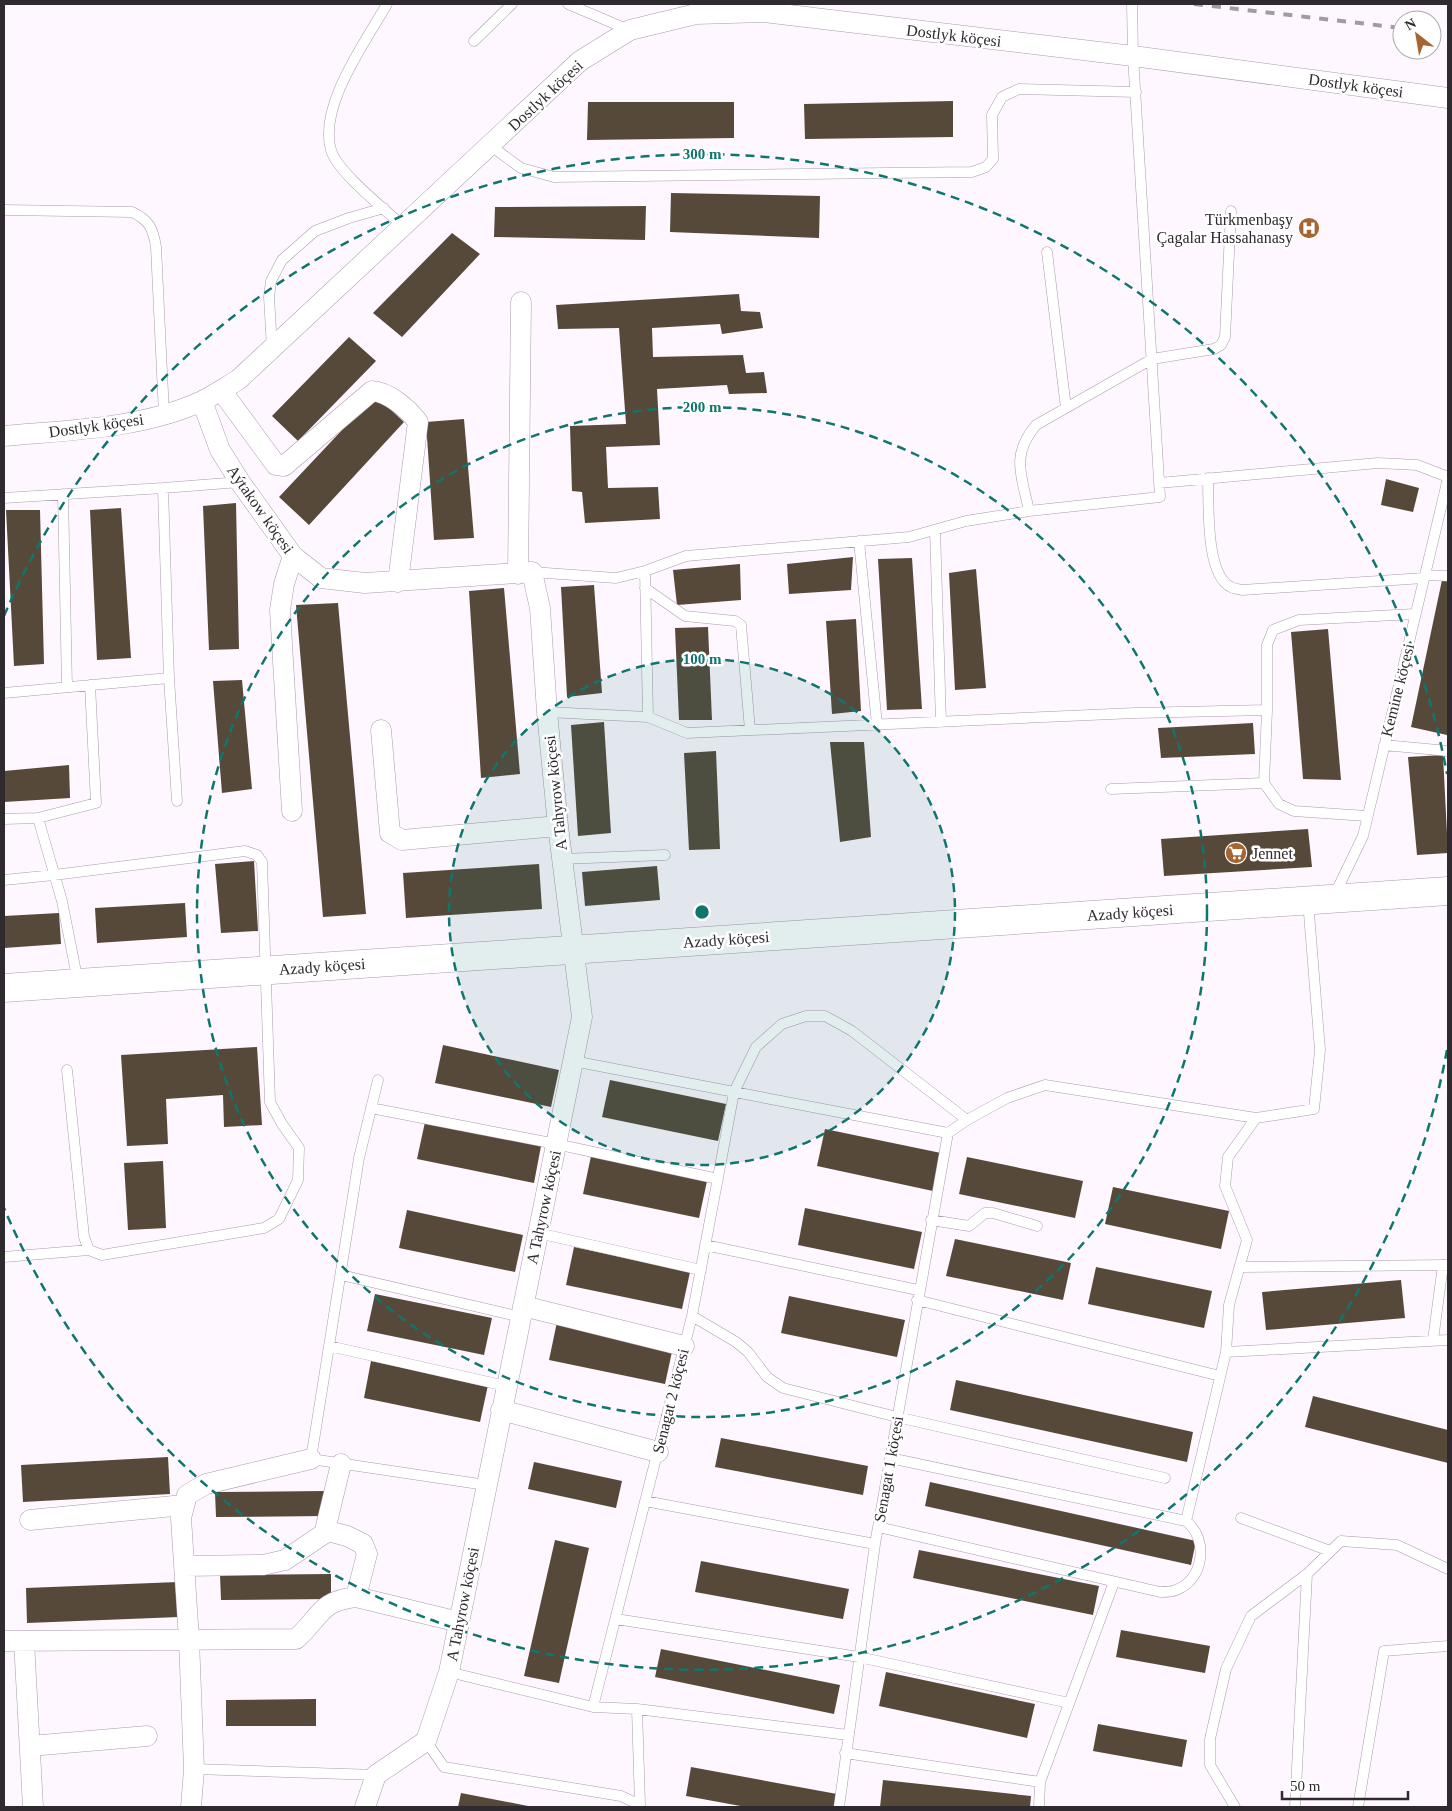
<svg xmlns="http://www.w3.org/2000/svg" width="1452" height="1811" font-family="Georgia,serif">
<style>
.building{fill:#56493a}
.lines{fill:none;stroke-linecap:round;stroke-linejoin:round}
.lane-casing{stroke:#aa9bac;stroke-width:11}
.street-casing{stroke:#aa9bac;stroke-width:21}
.secondary-casing{stroke:#aa9bac;stroke-width:29}
.lane{stroke:#fff;stroke-width:10}
.street{stroke:#fff;stroke-width:20}
.secondary{stroke:#fff;stroke-width:28}
.rail{stroke:#a19aa2;stroke-width:4;stroke-dasharray:9 9;stroke-linecap:butt}
.ring{fill:none;stroke:#0f766e;stroke-width:2.5;stroke-dasharray:9 6}
.labels{text-anchor:middle;stroke-width:5;stroke-linejoin:round;paint-order:stroke}
.street-label{font-size:16px;fill:#2f2930;stroke:#fff}
.poi-label{font-size:16px;fill:#2f2930;stroke:#fff;text-anchor:end}
.centre{fill:#0f766e;stroke:#fff;stroke-width:2.5}
.ring-label{font-size:15px;text-anchor:middle;font-weight:bold;fill:#0f766e;stroke:#fff;stroke-width:5;stroke-linejoin:round;paint-order:stroke}
</style>
<rect width="100%" height="100%" fill="#fef7ff"/>
<path class="building" d="M 953,101 L 953,137 L 805,139 L 804,104 Z
M 588,102 L 734,102 L 734,138 L 587,140 Z
M 671,193 L 820,196 L 819,238 L 670,232 Z
M 646,206 L 645,240 L 494,237 L 495,207 Z
M 452,233 L 480,254 L 402,337 L 373,313 Z
M 739,294 L 741,311 L 760,312 L 763,328 L 722,334 L 720,324 L 652,328 L 653,357 L 743,355 L 746,373 L 764,372 L 767,393 L 729,394 L 727,385 L 657,389 L 660,445 L 606,447 L 608,488 L 658,487 L 660,519 L 585,523 L 582,492 L 572,491 L 570,426 L 626,424 L 619,328 L 558,329 L 556,305 Z
M 349,337 L 376,361 L 298,441 L 272,416 Z
M 375,395 L 404,422 L 309,525 L 279,497 Z
M 464,419 L 474,538 L 434,540 L 426,422 Z
M 1386,479 L 1419,488 L 1413,512 L 1381,505 Z
M 236,503 L 239,649 L 209,650 L 203,506 Z
M 121,508 L 131,658 L 97,660 L 90,510 Z
M 6,510 L 40,510 L 44,664 L 14,666 Z
M 853,557 L 851,590 L 789,594 L 787,564 Z
M 912,558 L 922,709 L 887,710 L 878,559 Z
M 740,564 L 741,600 L 677,605 L 673,570 Z
M 976,569 L 986,688 L 955,690 L 949,573 Z
M 1442,580 L 1448,581 L 1447,735 L 1411,727 Z
M 594,585 L 602,693 L 567,697 L 561,587 Z
M 504,588 L 520,774 L 481,778 L 469,591 Z
M 338,603 L 366,914 L 323,917 L 296,605 Z
M 856,619 L 861,711 L 832,714 L 826,621 Z
M 708,627 L 712,720 L 679,720 L 675,628 Z
M 1328,629 L 1341,780 L 1303,779 L 1291,632 Z
M 242,680 L 252,789 L 222,793 L 213,681 Z
M 604,722 L 611,833 L 578,836 L 571,725 Z
M 1253,723 L 1255,754 L 1161,758 L 1158,728 Z
M 830,742 L 864,742 L 871,837 L 840,842 Z
M 716,751 L 720,849 L 689,850 L 684,753 Z
M 1443,755 L 1448,853 L 1417,855 L 1408,757 Z
M 69,765 L 70,798 L 4,802 L 4,771 Z
M 1308,829 L 1312,867 L 1164,876 L 1161,839 Z
M 254,861 L 258,931 L 221,933 L 215,864 Z
M 539,864 L 542,909 L 406,918 L 403,873 Z
M 657,866 L 660,900 L 585,906 L 582,872 Z
M 185,903 L 187,937 L 97,943 L 95,908 Z
M 59,913 L 61,944 L 4,948 L 4,916 Z
M 443,1045 L 559,1070 L 551,1107 L 435,1083 Z
M 257,1047 L 262,1125 L 224,1127 L 223,1095 L 166,1099 L 168,1144 L 127,1146 L 121,1055 Z
M 610,1080 L 726,1104 L 718,1141 L 602,1117 Z
M 425,1122 L 541,1146 L 534,1183 L 417,1159 Z
M 825,1129 L 941,1153 L 933,1191 L 817,1166 Z
M 591,1156 L 707,1181 L 699,1218 L 583,1194 Z
M 967,1157 L 1083,1181 L 1075,1218 L 959,1194 Z
M 163,1161 L 166,1228 L 128,1230 L 124,1163 Z
M 1113,1187 L 1229,1211 L 1221,1249 L 1105,1224 Z
M 805,1208 L 922,1232 L 914,1269 L 798,1245 Z
M 407,1210 L 523,1235 L 515,1272 L 399,1248 Z
M 955,1239 L 1071,1263 L 1063,1300 L 946,1276 Z
M 574,1247 L 690,1272 L 682,1309 L 566,1285 Z
M 1096,1267 L 1212,1291 L 1204,1328 L 1088,1304 Z
M 1401,1280 L 1405,1318 L 1266,1330 L 1262,1292 Z
M 375,1294 L 492,1318 L 484,1355 L 367,1331 Z
M 789,1296 L 905,1320 L 897,1357 L 781,1333 Z
M 557,1322 L 673,1347 L 665,1384 L 549,1360 Z
M 371,1361 L 488,1385 L 480,1422 L 364,1398 Z
M 956,1380 L 1193,1432 L 1187,1462 L 950,1410 Z
M 1313,1396 L 1448,1430 L 1448,1463 L 1305,1427 Z
M 721,1438 L 868,1466 L 863,1495 L 715,1467 Z
M 168,1457 L 170,1494 L 23,1502 L 21,1465 Z
M 534,1462 L 622,1481 L 616,1508 L 528,1489 Z
M 930,1482 L 1196,1541 L 1191,1565 L 925,1506 Z
M 326,1491 L 326,1516 L 216,1517 L 215,1492 Z
M 555,1540 L 589,1548 L 559,1683 L 524,1676 Z
M 919,1550 L 1099,1586 L 1093,1615 L 913,1578 Z
M 701,1561 L 849,1589 L 843,1619 L 695,1592 Z
M 331,1574 L 331,1599 L 221,1600 L 220,1575 Z
M 178,1582 L 179,1617 L 27,1623 L 26,1588 Z
M 1121,1630 L 1210,1646 L 1205,1673 L 1116,1657 Z
M 661,1649 L 840,1685 L 834,1714 L 655,1677 Z
M 886,1672 L 1035,1704 L 1027,1738 L 879,1706 Z
M 316,1699 L 316,1726 L 226,1726 L 226,1700 Z
M 1098,1724 L 1187,1740 L 1182,1767 L 1093,1751 Z
M 691,1767 L 837,1794 L 834,1807 L 746,1807 L 686,1796 Z
M 883,1780 L 1031,1796 L 1030,1807 L 880,1807 Z
M 461,1793 L 528,1806 L 528,1807 L 458,1807 Z"/>
<g class="lines">
<g class="lane-casing">
<path id="lane" d="M 387,4 C 366,41 318,106 331,150 C 337,172 386,210 404,227
M 568,4 L 629,30
M 474,41 L 512,4
M 491,146 L 521,168 L 554,177 L 972,172 L 986,167 L 993,159 L 992,115 L 1002,97 L 1019,89 L 1136,92
M 4,210 L 132,212 C 149,220 153,228 156,247 L 164,414
M 1047,252 L 1066,408
M 272,348 L 269,297 L 271,281 L 282,260 L 315,231 L 349,218 L 384,208
M 1208,478 C 1209,503 1205,575 1231,587 C 1234,589 1239,589 1242,590 L 1424,578
M 1159,483 L 1378,463 L 1417,465 L 1448,477
M 63,494 L 67,687
M 4,498 L 163,488
M 1029,511 C 1022,476 1010,456 1036,425 L 1152,359 L 1214,349 L 1221,345 L 1225,337 L 1231,211
M 935,530 L 941,722
M 859,541 L 877,725
M 645,571 L 648,717
M 532,572 L 616,578 L 645,571 L 686,556 L 909,537 L 966,521 L 1029,511 L 1160,497 L 1133,56 L 1132,4
M 1425,575 L 1448,576
M 645,588 L 685,616 L 735,621 L 741,625 L 750,730
M 169,678 L 177,801
M 4,693 L 169,678 L 163,488 L 240,482
M 547,712 L 648,717 L 687,733 L 1135,713 L 1267,710
M 1384,745 L 1448,751
M 1111,789 L 1264,783
M 1366,816 L 1294,811 L 1279,804 L 1264,783 L 1267,710 L 1267,645 L 1273,630 L 1299,620 L 1415,614
M 38,818 L 96,803 L 90,685
M 4,819 L 38,818 L 62,901 L 78,982
M 562,859 L 665,855
M 4,880 L 54,875 L 245,851 L 257,855 L 262,862 L 270,1102 L 282,1124 L 299,1148 L 298,1180 L 279,1219 L 264,1228 L 102,1255 L 89,1250 L 84,1237 L 67,1070
M 1334,896 L 1363,836 L 1448,478
M 573,1061 L 948,1133 L 967,1120 L 1007,1098 L 1045,1085 L 1256,1118
M 378,1080 L 359,1158 L 311,1459 L 486,1485
M 371,1108 L 556,1144 L 718,1179
M 931,1220 L 969,1226 L 985,1213 L 993,1213 L 1037,1226
M 538,1233 L 701,1270
M 705,1245 L 918,1290
M 4,1257 L 89,1250
M 1240,1267 L 1448,1265
M 341,1275 L 521,1317
M 917,1300 L 1220,1376
M 692,1316 L 736,1342 L 748,1352 L 767,1377 L 783,1388 L 897,1417 L 1165,1478
M 1433,1340 L 1443,1265
M 329,1346 L 506,1386
M 1226,1352 L 1448,1340
M 645,1501 L 875,1544
M 1241,1518 L 1330,1551
M 1186,1521 L 1226,1352 L 1229,1305 L 1247,1240 L 1225,1186 L 1228,1157 L 1256,1118 L 1314,1109 L 1320,1050 L 1308,901
M 878,1527 L 1160,1592 C 1165,1592 1172,1592 1176,1590 C 1204,1580 1209,1539 1186,1521 L 890,1458
M 616,1619 L 859,1657 L 1069,1703
M 449,1672 L 593,1707 L 637,1709 L 848,1735
M 593,1707 L 692,1316 L 734,1092 L 756,1047 L 782,1024 L 806,1016 L 825,1016 L 852,1031 L 967,1120
M 637,1709 L 640,1805
M 426,1741 L 444,1767 L 621,1796 L 640,1805 L 639,1807
M 845,1753 L 1040,1782
M 194,1769 L 376,1775
M 839,1807 L 875,1544 L 948,1133
M 1039,1807 L 1040,1782 L 1114,1582
M 1235,1807 L 1210,1765 L 1210,1739 L 1226,1669 L 1251,1616 L 1307,1574
M 1295,1807 L 1307,1574 L 1341,1541 L 1397,1545 L 1448,1569
M 1358,1807 L 1384,1651 L 1448,1646"/>
</g>
<g class="street-casing">
<path id="street" d="M 221,390 L 276,465 L 284,466 L 372,391 C 389,392 408,409 418,422 L 398,582
M 202,401 L 220,450 L 240,482 L 293,556 L 321,578 L 365,583 L 532,572 L 540,608 L 547,712 L 558,826 L 582,1017 L 449,1672 L 426,1741 L 376,1775 L 365,1807
M 4,436 C 69,430 141,429 202,401 C 214,395 226,387 238,380 L 580,61 L 630,30 L 696,14 L 764,12 L 1133,56 L 1448,98
M 518,574 L 521,302
M 381,730 L 390,833 L 402,840 L 558,826
M 292,811 L 280,610 L 284,584 L 293,556
M 523,1306 L 684,1346
M 501,1410 L 658,1452
M 341,1464 L 326,1526 L 328,1531 L 347,1536 L 363,1544 L 367,1554 L 356,1597
M 30,1520 L 184,1505
M 184,1566 L 263,1565 L 285,1560 L 328,1531
M 4,1641 L 296,1639 C 321,1617 319,1601 356,1597 L 459,1622
M 24,1641 L 33,1807
M 30,1746 L 147,1736
M 191,1807 L 194,1769 L 189,1640 L 181,1518 L 187,1495 L 206,1484 L 311,1459"/>
</g>
<g class="secondary-casing">
<path id="secondary" d="M 4,988 L 1448,891"/>
</g>
<use href="#lane" class="lane"/>
<use href="#street" class="street"/>
<use href="#secondary" class="secondary"/>
<path class="rail" d="M 1194,4 L 1402,28
M 1432,32 L 1448,34"/>
</g>
<circle cx="702" cy="912" r="253" fill="#0f766e" fill-opacity=".12"/>
<g class="ring">
<circle cx="702" cy="912" r="253"/>
<circle cx="702" cy="912" r="505"/>
<path d="M1447 1050A758 758 0 0 1 4 1208M4 616A758 758 0 0 1 1447 774"/>
</g>
<defs>
<g id="hospital-disc" transform="scale(1.125)"><circle r="9.5" fill="#a66431" stroke="#fff"/><path d="M-5-5h3v3.5h4V-5h3V5h-3V1.5h-4V5h-3Z" fill="#fff"/></g>
<g id="supermarket-disc" transform="scale(1.125)"><circle r="9.5" fill="#a66431" stroke="#fff"/><path d="M-6-5.5h2.5l.6 2H6L4.5 2H-2.5L-4.4-4H-6ZM-1.5 3.2a1.3 1.3 0 1 0 .1 0ZM3 3.2a1.3 1.3 0 1 0 .1 0Z" fill="#fff"/></g>
</defs>
<g fill-rule="evenodd">
<use href="#hospital-disc" x="1309" y="228"/>
<use href="#supermarket-disc" x="1236" y="853"/>
</g>
<g class="labels">
<g class="street-label">
<text transform="translate(954 35) rotate(7)" y="6">Dostlyk köçesi</text>
<text transform="translate(1356 85) rotate(8)" y="6">Dostlyk köçesi</text>
<text transform="translate(545 95) rotate(-43)" y="6">Dostlyk köçesi</text>
<text transform="translate(96 425) rotate(-8)" y="6">Dostlyk köçesi</text>
<text transform="translate(261 509) rotate(55)" y="6">Aýtakow köçesi</text>
<text transform="translate(1397 690) rotate(-76)" y="6">Kemine köçesi</text>
<text transform="translate(555 793) rotate(-96)" y="6">A Tahyrow köçesi</text>
<text transform="translate(1130 912) rotate(-4)" y="6">Azady köçesi</text>
<text transform="translate(726 939) rotate(-4)" y="6">Azady köçesi</text>
<text transform="translate(322 966) rotate(-4)" y="6">Azady köçesi</text>
<text transform="translate(543 1207) rotate(-78)" y="6">A Tahyrow köçesi</text>
<text transform="translate(670 1401) rotate(-76)" y="6">Senagat 2 köçesi</text>
<text transform="translate(888 1469) rotate(-80)" y="6">Senagat 1 köçesi</text>
<text transform="translate(462 1604) rotate(-79)" y="6">A Tahyrow köçesi</text>
</g>
<g class="poi-label">
<text x="1293" y="225">Türkmenbaşy<tspan x="1293" dy="18">Çagalar Hassahanasy</tspan></text>
<text x="1252" y="859" text-anchor="start">Jennet</text>
</g>
</g>
<circle cx="702" cy="912" r="8" class="centre"/>
<g class="ring-label">
<text x="702" y="159">300 m</text>
<text x="702" y="412">200 m</text>
<text x="702" y="664">100 m</text>
</g>
<rect width="1452" height="1811" fill="none" stroke="#2f2930" stroke-width="10"/>
<g transform="translate(1417 35) rotate(329)"><circle r="24" fill="#ffffff" stroke="#aca9ac"/>
<path d="M0-4L9 19L0 12L-9 19Z" fill="#a66431"/>
<text y="-8" font-size="14" font-weight="bold" text-anchor="middle" fill="#2f2930">N</text>
</g>
<path d="M1282 1791v8h126v-8" fill="none" stroke="#2f2930" stroke-width="2.5"/>
<text x="1290" y="1791" font-size="15" fill="#2f2930" stroke="#ffffff" stroke-width="4" paint-order="stroke">50 m</text>
</svg>
